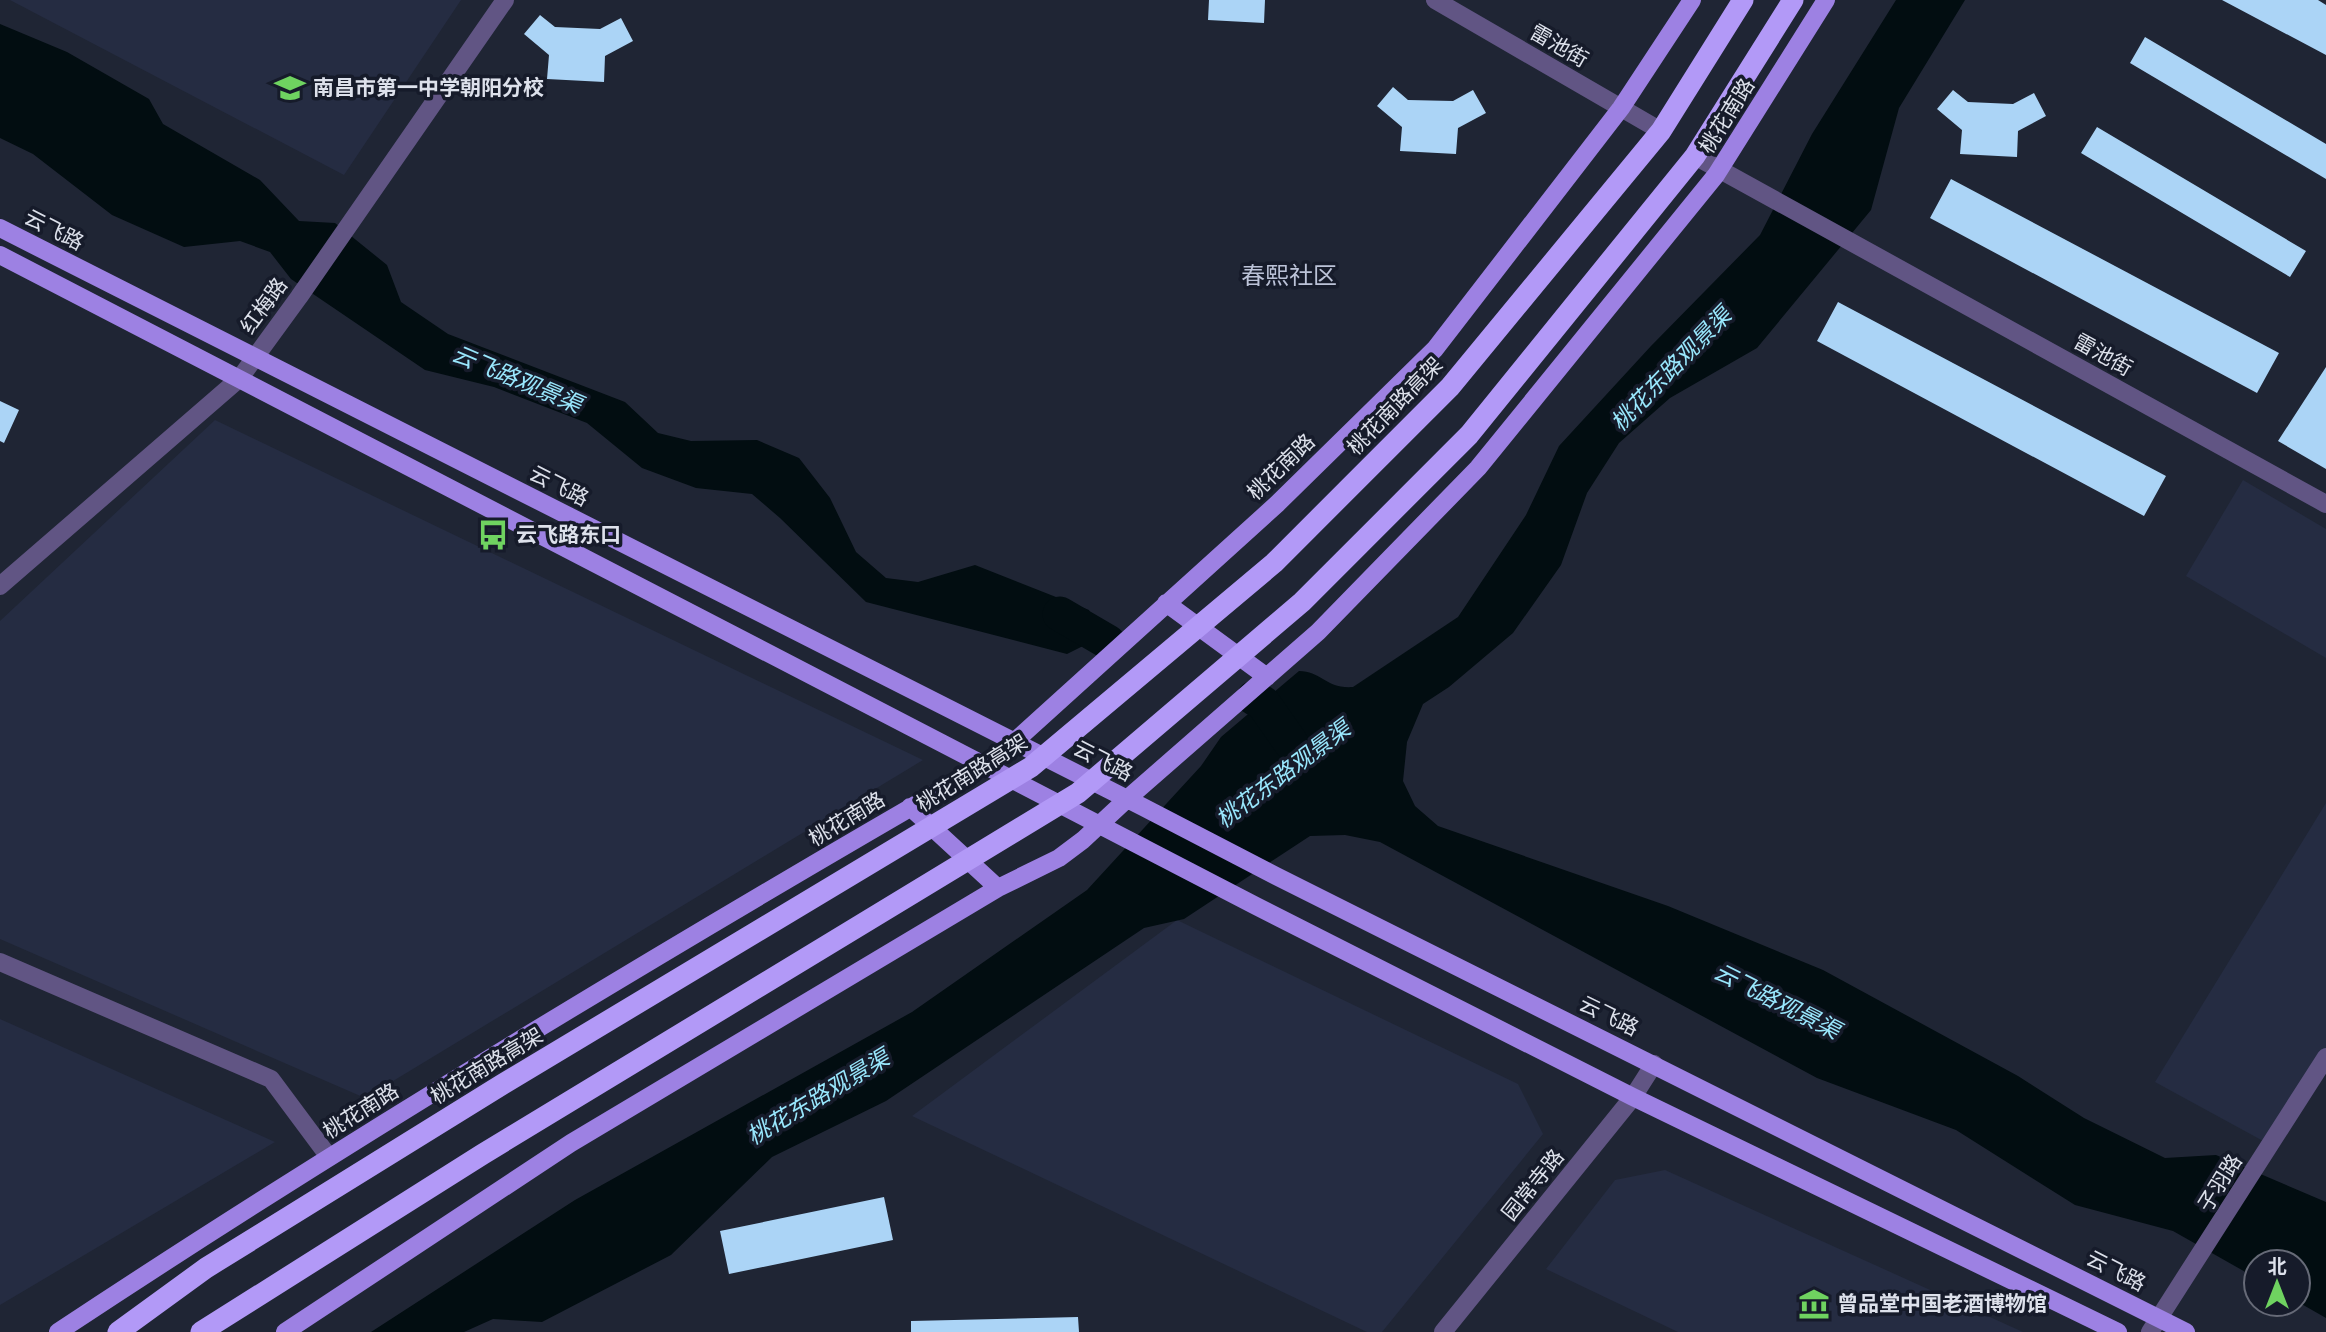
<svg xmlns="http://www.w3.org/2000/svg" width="2326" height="1332" font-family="Quicksand,'Noto Sans SC',sans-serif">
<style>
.built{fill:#252c42}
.water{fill:#020d11}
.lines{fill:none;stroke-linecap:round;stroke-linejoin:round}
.river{stroke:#020d11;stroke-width:35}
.building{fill:#abd4f6}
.minor{stroke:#615584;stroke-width:18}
.major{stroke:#9d81e3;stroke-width:18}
.highway{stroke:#b299f7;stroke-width:21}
.labels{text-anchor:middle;stroke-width:7;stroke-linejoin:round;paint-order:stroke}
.street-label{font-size:21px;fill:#dde1eb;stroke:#161b2a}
.poi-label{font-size:21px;font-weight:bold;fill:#dde1eb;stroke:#161b2a;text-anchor:start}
.water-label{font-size:23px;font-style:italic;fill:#99e7fd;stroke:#161b2a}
.quarter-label{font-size:24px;fill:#bbc2d7;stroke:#161b2a}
</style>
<rect width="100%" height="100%" fill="#1f2534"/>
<path class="built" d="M 10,0 L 461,0 L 344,175 Z
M 215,420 L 923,760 L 365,1098 L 0,939 L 0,621 Z
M 2243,480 L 2326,529 L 2326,658 L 2186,576 Z
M 2326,803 L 2326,1050 L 2265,1142 L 2155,1082 Z
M 1177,920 L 1518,1084 L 1543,1134 L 1382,1332 L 1367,1332 L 912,1116 Z
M 0,1019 L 275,1142 L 0,1305 Z
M 1665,1170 L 2023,1332 L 1678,1332 L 1546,1269 L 1615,1180 Z"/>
<path class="water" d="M 1896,0 L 1965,0 L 1899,108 L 1871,210 L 1757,348 L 1670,398 L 1619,443 L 1587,493 L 1561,565 L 1513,633 L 1449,687 L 1423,704 L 1407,742 L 1403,781 L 1415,806 L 1438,826 L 1668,906 L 1823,970 L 2018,1076 L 2084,1118 L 2165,1158 L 2216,1155 L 2326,1202 L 2326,1318 L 2298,1302 L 2298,1262 L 2256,1262 L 2256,1278 L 2173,1231 L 2075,1205 L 1956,1130 L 1817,1078 L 1380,842 L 1345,835 L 1310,836 L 1184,919 L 1144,928 L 886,1101 L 772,1157 L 671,1255 L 542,1322 L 493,1319 L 464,1332 L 371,1332 L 575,1200 L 912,1012 L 1087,890 L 1201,766 L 1221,737 L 1299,671 C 1321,671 1326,689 1353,687 L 1458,617 L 1526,515 L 1559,446 L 1651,346 L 1760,235 L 1812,134 Z
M 0,24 L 67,52 L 149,99 L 163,124 L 260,180 L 299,221 L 335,223 L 387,265 L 401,302 L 448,334 L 625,402 L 658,433 L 691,441 L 757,440 L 799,458 L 830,498 L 856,552 L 886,578 L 918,582 L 975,565 L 1089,610 L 1099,638 L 1067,654 L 866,602 L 780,518 L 752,494 L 696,488 L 642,468 L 587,423 L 494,387 L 425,370 L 291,279 L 270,252 L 240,241 L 184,247 L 112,215 L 33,154 L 0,138 Z"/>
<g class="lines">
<path class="river" d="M 1060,614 L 1108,642
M 1254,698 L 1263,703 L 1291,743"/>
</g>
<path class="building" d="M 1209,0 L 1265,0 L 1264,23 L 1208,20 Z
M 2222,0 L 2318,0 L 2326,5 L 2326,55 Z
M 540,15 L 555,27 L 600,29 L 621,18 L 633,41 L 605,56 L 604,82 L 547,79 L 549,55 L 524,34 Z
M 2145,37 L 2326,144 L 2326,179 L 2130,63 Z
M 1393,87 L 1408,100 L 1453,101 L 1473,90 L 1486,113 L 1458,128 L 1456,154 L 1400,151 L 1402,127 L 1377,106 Z
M 1953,90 L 1968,102 L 2013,104 L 2034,93 L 2046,116 L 2018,131 L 2017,157 L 1960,154 L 1962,130 L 1937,109 Z
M 2097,127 L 2306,251 L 2290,277 L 2081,153 Z
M 1951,179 L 2279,353 L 2257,393 L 1930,218 Z
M 1838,302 L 2166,476 L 2144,516 L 1817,341 Z
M 2326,367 L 2326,469 L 2278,441 Z
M 0,401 L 19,410 L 4,443 L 0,441 Z
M 884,1197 L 893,1240 L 729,1274 L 720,1231 Z
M 1078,1317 L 1079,1332 L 911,1332 L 911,1321 Z"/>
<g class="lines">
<path class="minor" d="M 1435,0 L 1661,131
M 1695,156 L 2326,504
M 0,586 L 240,378 L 299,297 L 505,0
M 0,962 L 271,1079 L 329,1157
M 1443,1332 L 1633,1097 L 1654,1064
M 2150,1332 L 2326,1057"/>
<path class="major" d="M 0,228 L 1143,807 L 1276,876 L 2186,1332
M 0,255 L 1256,906 L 1633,1097 L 2118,1332
M 1166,603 L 1267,677
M 910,807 L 998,888
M 58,1332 C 360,1132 672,945 986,764 L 1014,742 L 1277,504 L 1435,349 L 1621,108 L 1692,0
M 285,1332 L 571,1143 L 998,888 L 1059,858 L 1083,840 L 1127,799 L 1318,632 L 1478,468 L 1716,175 L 1826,0"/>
<path class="highway" d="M 118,1332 L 206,1268 L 503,1084 L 1031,767 L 1274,563 L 1450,387 L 1661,131 L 1743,0
M 201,1332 L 483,1154 L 1078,793 L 1302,602 L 1469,435 L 1695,156 L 1793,0"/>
</g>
<defs>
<g id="school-bare" transform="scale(2.415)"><path d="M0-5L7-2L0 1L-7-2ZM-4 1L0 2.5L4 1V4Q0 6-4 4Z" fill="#6fd360" stroke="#161b2a" stroke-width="2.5" paint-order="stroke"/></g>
<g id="bus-bare" transform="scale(2.415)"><path d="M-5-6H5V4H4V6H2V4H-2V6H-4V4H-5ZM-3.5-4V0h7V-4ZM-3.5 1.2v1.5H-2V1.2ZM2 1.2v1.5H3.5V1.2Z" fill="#6fd360" stroke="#161b2a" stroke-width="2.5" paint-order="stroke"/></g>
<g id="museum-bare" transform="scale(2.415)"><path d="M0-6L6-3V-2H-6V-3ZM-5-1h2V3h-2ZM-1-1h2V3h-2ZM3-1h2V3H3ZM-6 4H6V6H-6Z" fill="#6fd360" stroke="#161b2a" stroke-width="2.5" paint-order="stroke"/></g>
</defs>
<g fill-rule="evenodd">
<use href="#school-bare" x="290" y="88"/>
<use href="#bus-bare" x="493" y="535"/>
<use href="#museum-bare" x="1814" y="1304"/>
</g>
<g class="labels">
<g class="street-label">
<text transform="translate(1559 46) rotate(30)" y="7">雷池街</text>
<text transform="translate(1727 116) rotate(-58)" y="7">桃花南路</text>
<text transform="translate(54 230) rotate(27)" y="7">云飞路</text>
<text transform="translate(264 306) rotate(-54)" y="7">红梅路</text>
<text transform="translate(2103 355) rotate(29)" y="7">雷池街</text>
<text transform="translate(1395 406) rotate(-46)" y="7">桃花南路高架</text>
<text transform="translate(1281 467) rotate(-44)" y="7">桃花南路</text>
<text transform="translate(559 486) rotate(27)" y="7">云飞路</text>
<text transform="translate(1103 761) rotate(27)" y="7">云飞路</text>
<text transform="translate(972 773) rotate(-32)" y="7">桃花南路高架</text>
<text transform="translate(847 819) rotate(-31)" y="7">桃花南路</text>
<text transform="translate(1609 1016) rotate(26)" y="7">云飞路</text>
<text transform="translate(487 1066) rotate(-31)" y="7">桃花南路高架</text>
<text transform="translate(361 1111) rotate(-32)" y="7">桃花南路</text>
<text transform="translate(2220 1183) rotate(-58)" y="7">子羽路</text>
<text transform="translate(1533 1185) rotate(-51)" y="7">园常寺路</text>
<text transform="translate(2116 1271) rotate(27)" y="7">云飞路</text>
</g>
<g class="poi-label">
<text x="313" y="95">南昌市第一中学朝阳分校</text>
<text x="516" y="542">云飞路东口</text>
<text x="1837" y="1311">曾品堂中国老酒博物馆</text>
</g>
<g class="water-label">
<text transform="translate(1671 369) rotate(-46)" y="8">桃花东路观景渠</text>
<text transform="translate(517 379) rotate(23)" y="8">云飞路观景渠</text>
<text transform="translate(1283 774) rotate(-37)" y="8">桃花东路观景渠</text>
<text transform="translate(1777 1001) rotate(27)" y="8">云飞路观景渠</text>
<text transform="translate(818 1097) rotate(-31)" y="8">桃花东路观景渠</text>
</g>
<g class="quarter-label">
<text x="1289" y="284">春熙社区</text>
</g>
</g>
<g transform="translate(2277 1283)"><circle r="33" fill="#161b2a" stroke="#666a77" stroke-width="2"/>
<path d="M0-5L12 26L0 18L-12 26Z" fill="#6fd360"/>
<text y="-10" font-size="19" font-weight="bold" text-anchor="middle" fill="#dde1eb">北</text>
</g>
</svg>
